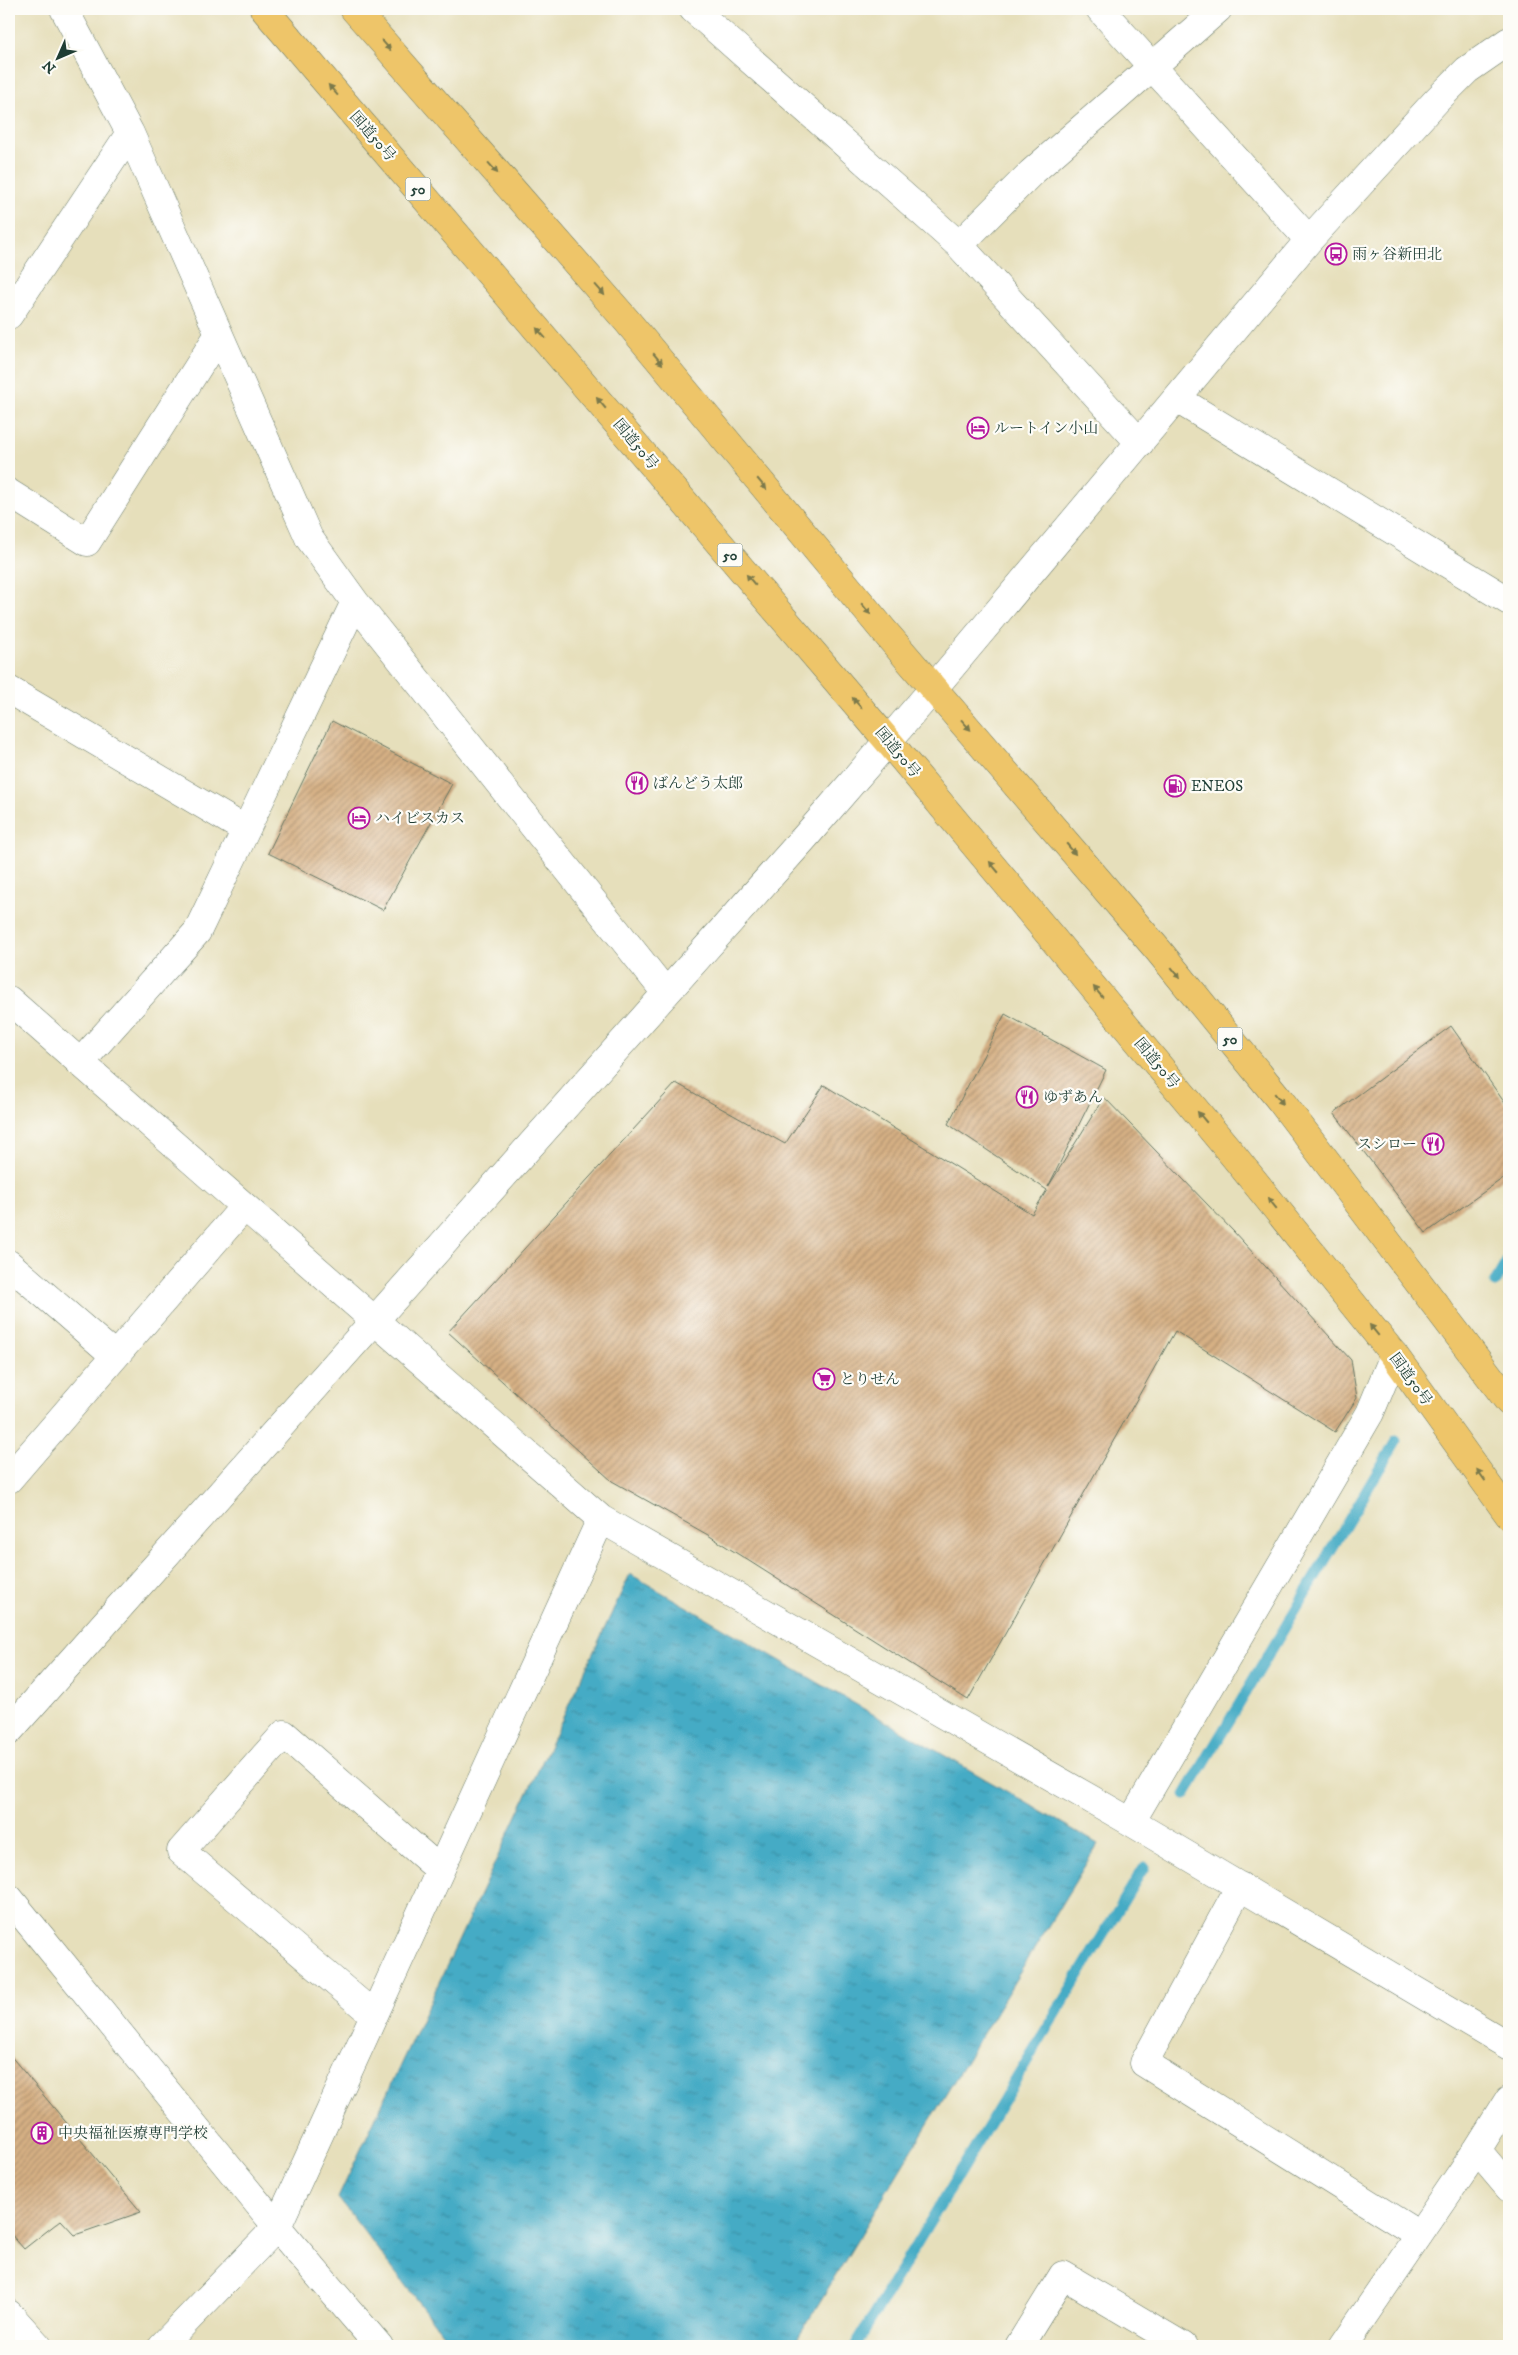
<svg xmlns="http://www.w3.org/2000/svg" width="1518" height="2355" font-family="'IM FELL DW Pica','Noto Serif JP',serif">
<style>
.water{fill:url(#water-ripples);stroke:#32747c}
.lines{fill:none;stroke-linecap:round;stroke-linejoin:round}
.stream{stroke:#45abc5;stroke-width:11}
.building{fill:url(#building-hatch)}
.minor-casing{stroke:#657663;stroke-width:29}
.highway-casing{stroke:#657663;stroke-width:29}
.minor{stroke:#fff;stroke-width:28}
.highway{stroke:#eec569;stroke-width:28}
.oneway{fill:#7c7a4c}
.labels{text-anchor:middle;stroke-width:4.5;stroke-linejoin:round;paint-order:stroke}
.shield{fill:#fdfcf7;stroke:#62766e;stroke-width:1}
.shield-label{font-size:14px;font-weight:bold;fill:#1f3d34}
.street-label{font-size:15px;fill:#1f3d34;stroke:#fdfcf7}
.poi-label{font-size:15px;fill:#1f3d34;stroke:#fdfcf7;text-anchor:start}
</style>
<defs>
<pattern id="water-ripples" width="26" height="14" patternUnits="userSpaceOnUse" patternTransform="scale(1.25)"><rect width="26" height="14" fill="#45abc5"/><path d="M2 4q2-2 4 0t4 0M15 11q2-2 4 0t4 0" fill="none" stroke="#398ca1"/></pattern>
<pattern id="building-hatch" width="6" height="6" patternUnits="userSpaceOnUse" patternTransform="scale(1.25)"><rect width="6" height="6" fill="#d6b084"/><path d="M-1 1l2-2M0 6l6-6M5 7l2-2" fill="none" stroke="#ad906d"/></pattern>
</defs>
<rect width="100%" height="100%" fill="#fdfcf7"/>
<filter id="ink" filterUnits="userSpaceOnUse"><feTurbulence type="fractalNoise" baseFrequency=".02" numOctaves="2"/><feDisplacementMap in="SourceGraphic" scale="10" xChannelSelector="R" yChannelSelector="G"/><feConvolveMatrix kernelMatrix="1 2 1 2 8 2 1 2 1" color-interpolation-filters="sRGB"/></filter>
<filter id="wash" filterUnits="userSpaceOnUse"><feTurbulence type="fractalNoise" baseFrequency=".0096" numOctaves="4" result="noise"/><feDisplacementMap in="SourceGraphic" scale="20" xChannelSelector="R" yChannelSelector="G"/><feGaussianBlur stdDeviation="1.12" result="paint"/><feColorMatrix in="noise" values="0 0 0 0 0 0 0 0 0 0 0 0 0 0 0 0 0 1.4 0 .05"/><feComposite in="paint" operator="in"/></filter>
<g filter="url(#wash)">
<rect width="100%" height="100%" fill="#e6dfbb"/>
<path class="water" d="M 630,1574 L 1098,1844 L 793,2346 L 452,2346 L 338,2198 Z"/>
<g class="lines">
<path class="stream" d="M 1495,1282 L 1509,1258
M 1185,1795 L 1396,1441
M 855,2346 L 1144,1867"/>
</g>
<g id="blocks">
<path class="building" d="M 332,721 L 452,784 L 383,910 L 268,853 Z
M 1005,1014 L 1106,1070 L 1048,1187 L 1104,1097 L 1233,1231 L 1351,1360 L 1357,1398 L 1335,1432 L 1175,1331 L 968,1700 L 708,1535 L 612,1481 L 448,1332 L 676,1083 L 785,1144 L 824,1085 L 1032,1214 L 1047,1190 L 948,1124 Z
M 1451,1026 L 1509,1109 L 1509,1174 L 1426,1233 L 1334,1113 Z
M 9,2054 L 141,2212 L 75,2235 L 61,2220 L 24,2249 L 9,2232 Z"/>
</g>
</g>
<g filter="url(#ink)">
<use href="#blocks" fill-opacity="0" stroke="#657663" stroke-width="1"/>
<g class="lines">
<g class="minor-casing">
<path id="minor" d="M 64,9 L 130,133 L 309,538 L 355,602 L 666,993
M 693,9 L 959,245 L 1140,443
M 1100,9 L 1309,240
M 959,245 L 1031,173 L 1218,9
M 9,315 L 130,133
M 1177,399 L 1509,601
M 9,493 L 87,542 L 219,334
M 9,690 L 246,830
M 9,1000 L 601,1519 L 1131,1822 L 1509,2046
M 80,1063 L 197,932 L 355,602
M 9,1264 L 114,1355
M 9,1479 L 244,1207
M 9,1731 L 806,836 L 933,689 L 1309,240 L 1437,100 L 1467,70 L 1509,41
M 1131,1822 L 1370,1413 L 1394,1355
M 1240,1886 L 1144,2063 L 1419,2235
M 9,1898 L 277,2227 L 379,2346
M 374,2015 L 181,1851 L 284,1734 L 440,1870
M 1477,2150 L 1509,2188
M 9,2314 L 38,2346
M 162,2346 L 277,2227 L 601,1519
M 1019,2346 L 1063,2275 L 1183,2346
M 1343,2346 L 1477,2150 L 1509,2099"/>
</g>
<g class="highway-casing">
<path id="highway" d="M 264,9 L 888,741 L 1233,1155 L 1394,1355 L 1509,1515
M 354,9 L 627,321 L 884,631 L 1158,950 L 1280,1100 L 1509,1402"/>
</g>
<use href="#minor" class="minor"/>
<use href="#highway" class="highway"/>
</g>
<defs><path id="oneway-solid" d="M-6-.8H1V-3.2L6.5 0L1 3.2V.8H-6Z" transform="scale(1.25)"/></defs>
<g class="oneway">
<use href="#oneway-solid" transform="translate(386 45) rotate(49)"/>
<use href="#oneway-solid" transform="translate(333 90) rotate(-131)"/>
<use href="#oneway-solid" transform="translate(493 168) rotate(49)"/>
<use href="#oneway-solid" transform="translate(600 290) rotate(49)"/>
<use href="#oneway-solid" transform="translate(541 333) rotate(-131)"/>
<use href="#oneway-solid" transform="translate(658 359) rotate(50)"/>
<use href="#oneway-solid" transform="translate(601 403) rotate(-130)"/>
<use href="#oneway-solid" transform="translate(762 484) rotate(50)"/>
<use href="#oneway-solid" transform="translate(751 580) rotate(-130)"/>
<use href="#oneway-solid" transform="translate(866 609) rotate(50)"/>
<use href="#oneway-solid" transform="translate(857 703) rotate(-131)"/>
<use href="#oneway-solid" transform="translate(966 725) rotate(48)"/>
<use href="#oneway-solid" transform="translate(1071 849) rotate(50)"/>
<use href="#oneway-solid" transform="translate(994 867) rotate(-130)"/>
<use href="#oneway-solid" transform="translate(1176 973) rotate(51)"/>
<use href="#oneway-solid" transform="translate(1098 992) rotate(-130)"/>
<use href="#oneway-solid" transform="translate(1279 1099) rotate(51)"/>
<use href="#oneway-solid" transform="translate(1202 1117) rotate(-130)"/>
<use href="#oneway-solid" transform="translate(1272 1203) rotate(-129)"/>
<use href="#oneway-solid" transform="translate(1374 1330) rotate(-129)"/>
<use href="#oneway-solid" transform="translate(1481 1475) rotate(-126)"/>
</g>
</g>
<defs>
<g id="bus-ring" transform="scale(1.125)"><circle r="9.5" fill="#fdfcf7" stroke="#b5179e" stroke-width="1.5"/><path d="M-5-6H5V4H4V6H2V4H-2V6H-4V4H-5ZM-3.5-4V0h7V-4ZM-3.5 1.2v1.5H-2V1.2ZM2 1.2v1.5H3.5V1.2Z" fill="#b5179e"/></g>
<g id="hotel-ring" transform="scale(1.125)"><circle r="9.5" fill="#fdfcf7" stroke="#b5179e" stroke-width="1.5"/><path d="M-6-4.5h1.5V1H6V5H4.5V3h-9V5H-6ZM-4 0a1.8 1.8 0 1 1 3.6 0ZM.5 0V-2.5h3Q6-2.5 6 0Z" fill="#b5179e"/></g>
<g id="restaurant-ring" transform="scale(1.125)"><circle r="9.5" fill="#fdfcf7" stroke="#b5179e" stroke-width="1.5"/><path d="M-5-6h1v4h1v-4h1v4h1v-4h1v5L-1.5 .5V6h-2V.5L-5-1ZM5-6V6H3V1.5H1.5Q1.5-4 5-6Z" fill="#b5179e"/></g>
<g id="fuel-ring" transform="scale(1.125)"><circle r="9.5" fill="#fdfcf7" stroke="#b5179e" stroke-width="1.5"/><path d="M-5.5-6h7V0h2V4h1.3V-2.5L3-4.5l.8-.8L6-3V5H2.5V1h-1V6h-7ZM-4.2-4.7v3.2H.2V-4.7Z" fill="#b5179e"/></g>
<g id="supermarket-ring" transform="scale(1.125)"><circle r="9.5" fill="#fdfcf7" stroke="#b5179e" stroke-width="1.5"/><path d="M-6-5.5h2.5l.6 2H6L4.5 2H-2.5L-4.4-4H-6ZM-1.5 3.2a1.3 1.3 0 1 0 .1 0ZM3 3.2a1.3 1.3 0 1 0 .1 0Z" fill="#b5179e"/></g>
<g id="building-ring" transform="scale(1.125)"><circle r="9.5" fill="#fdfcf7" stroke="#b5179e" stroke-width="1.5"/><path d="M-4-6H4V6H1V3H-1V6H-4ZM-2.5-4.3h1.7v1.8h-1.7ZM.8-4.3h1.7v1.8H.8ZM-2.5-1h1.7V.8h-1.7ZM.8-1h1.7V.8H.8Z" fill="#b5179e"/></g>
</defs>
<g fill-rule="evenodd">
<use href="#bus-ring" x="1336" y="254"/>
<use href="#hotel-ring" x="978" y="428"/>
<use href="#restaurant-ring" x="637" y="783"/>
<use href="#fuel-ring" x="1175" y="786"/>
<use href="#hotel-ring" x="359" y="818"/>
<use href="#restaurant-ring" x="1027" y="1097"/>
<use href="#restaurant-ring" x="1433" y="1144"/>
<use href="#supermarket-ring" x="824" y="1379"/>
<use href="#building-ring" x="42" y="2133"/>
</g>
<g class="labels">
<g class="shield">
<rect x="405.5" y="177.5" width="25" height="23" rx="4"/>
<rect x="717.5" y="543.5" width="25" height="23" rx="4"/>
<rect x="1217.5" y="1027.5" width="25" height="23" rx="4"/>
</g>
<g class="shield-label">
<text x="418" y="194">50</text>
<text x="730" y="560">50</text>
<text x="1230" y="1044">50</text>
</g>
<g class="street-label">
<text transform="translate(373 136) rotate(49)" y="5">国道50号</text>
<text transform="translate(636 444) rotate(50)" y="5">国道50号</text>
<text transform="translate(898 752) rotate(50)" y="5">国道50号</text>
<text transform="translate(1157 1063) rotate(50)" y="5">国道50号</text>
<text transform="translate(1411 1379) rotate(54)" y="5">国道50号</text>
</g>
<g class="poi-label">
<text x="1352" y="259">雨ヶ谷新田北</text>
<text x="994" y="433">ルートイン小山</text>
<text x="653" y="788">ばんどう太郎</text>
<text x="1191" y="791">ENEOS</text>
<text x="375" y="823">ハイビスカス</text>
<text x="1043" y="1102">ゆずあん</text>
<text x="1417" y="1149" text-anchor="end">スシロー</text>
<text x="840" y="1384">とりせん</text>
<text x="58" y="2138">中央福祉医療専門学校</text>
</g>
</g>
<rect width="1518" height="2355" fill="none" stroke="#fdfcf7" stroke-width="30"/>
<g transform="translate(58 58) rotate(225)" stroke="#fdfcf7" stroke-width="4" paint-order="stroke">
<path d="M0-4L9 19L0 12L-9 19Z" fill="#1f3d34"/>
<text y="-8" font-size="14" font-weight="bold" text-anchor="middle" fill="#1f3d34">N</text>
</g>
</svg>
